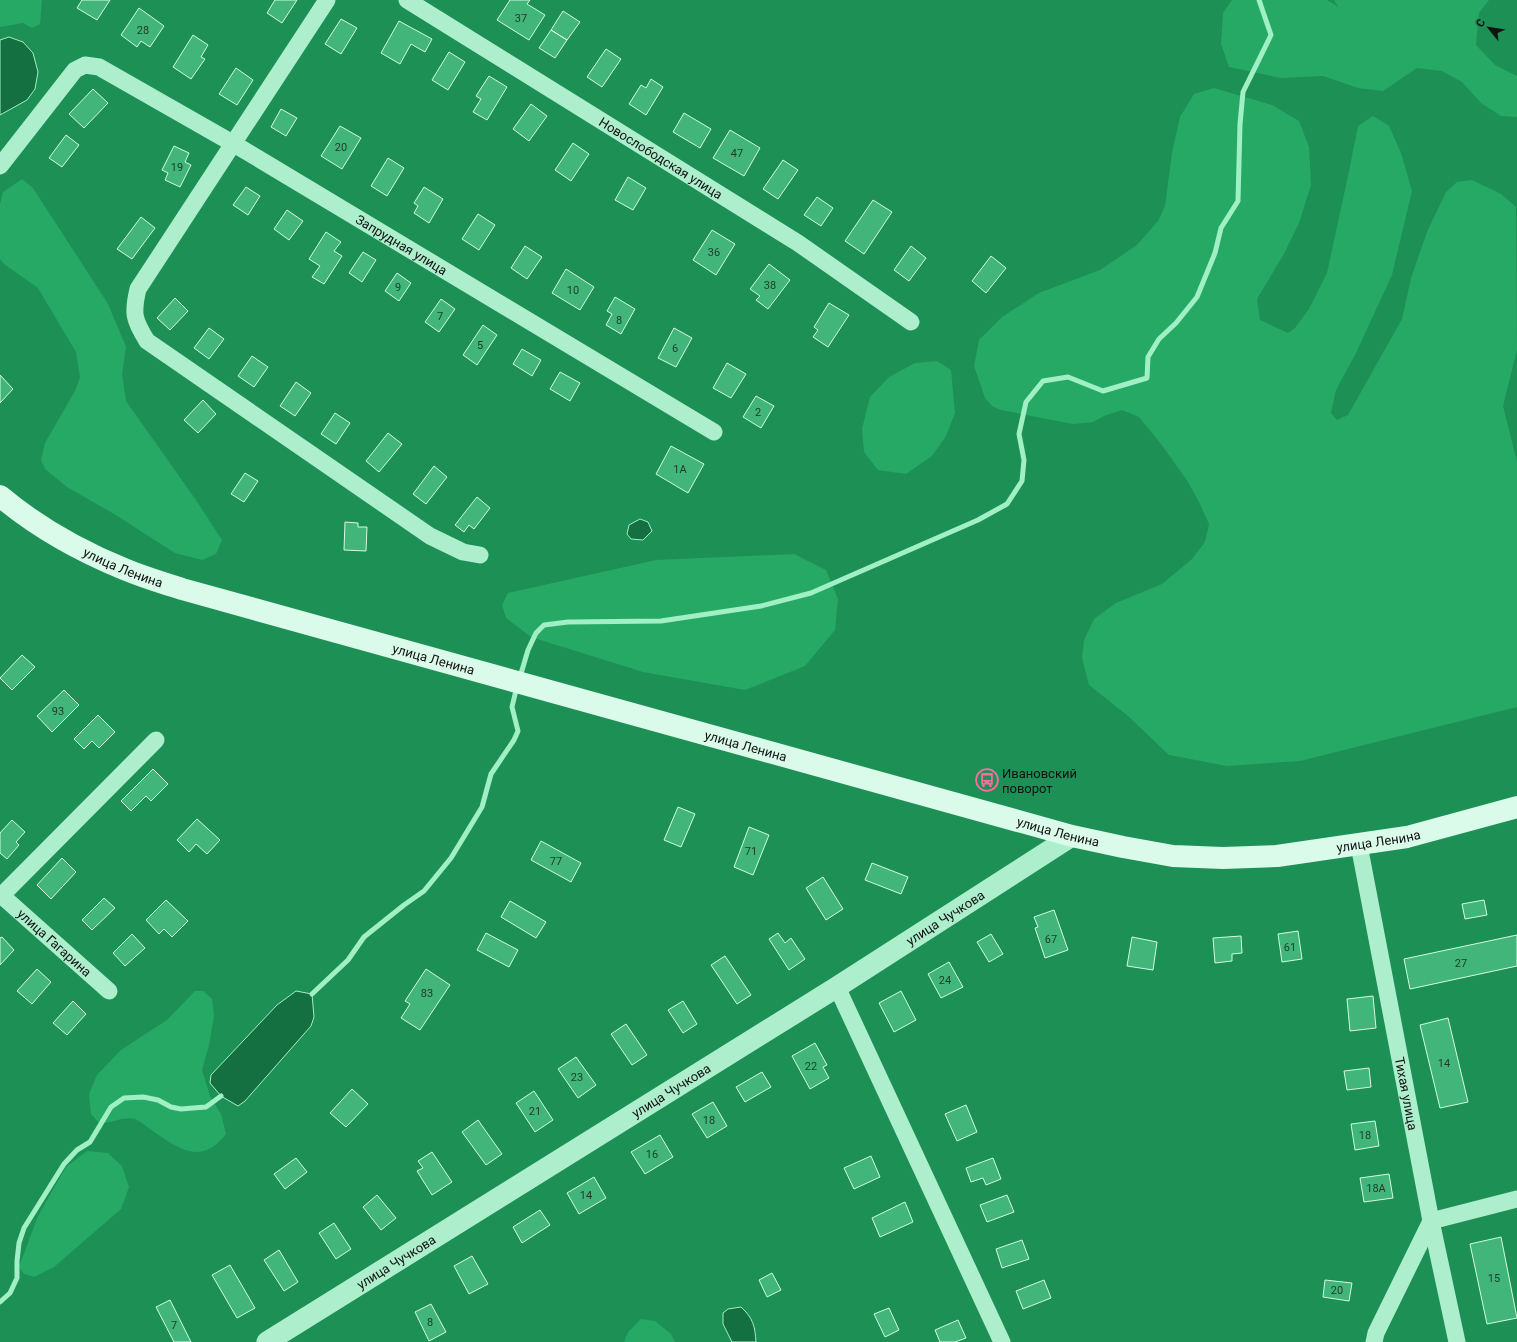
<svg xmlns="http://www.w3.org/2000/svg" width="1517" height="1342" font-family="Roboto,sans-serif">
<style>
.green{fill:#26a965}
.water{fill:#146f41;stroke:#a0efc5}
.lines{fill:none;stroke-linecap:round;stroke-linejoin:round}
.stream{stroke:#a0efc5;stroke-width:5}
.building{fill:#42b67a;stroke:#d3fae5}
.minor{stroke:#adeecc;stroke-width:17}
.tertiary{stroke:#adeecc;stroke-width:21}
.secondary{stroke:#dafaea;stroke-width:22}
.labels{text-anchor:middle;stroke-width:3;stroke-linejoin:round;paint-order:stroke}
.number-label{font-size:11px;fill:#1d3a2b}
.street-label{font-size:13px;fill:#111;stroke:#1d9056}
.poi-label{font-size:13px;fill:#111;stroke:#1d9056;text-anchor:start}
</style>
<rect width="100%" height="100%" fill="#1d9056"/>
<path class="green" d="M 0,0 L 42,0 L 40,24 L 32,28 L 23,23 L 0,27 Z
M 1232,0 L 1327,0 L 1338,7 L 1334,0 L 1489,0 L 1479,13 L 1476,45 L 1495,65 L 1517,76 L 1517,117 L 1501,116 L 1481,103 L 1462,82 L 1442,71 L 1417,68 L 1383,91 L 1358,88 L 1323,76 L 1281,78 L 1229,67 L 1221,44 L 1223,13 Z
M 1214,88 L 1272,105 L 1299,121 L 1309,147 L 1311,185 L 1299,223 L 1284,254 L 1257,299 L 1260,320 L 1288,333 L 1295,328 L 1309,309 L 1327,273 L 1348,176 L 1358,126 L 1373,116 L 1389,126 L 1401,153 L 1412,191 L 1392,275 L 1356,353 L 1336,390 L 1331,413 L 1337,420 L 1348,415 L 1402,319 L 1411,278 L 1427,232 L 1446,192 L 1457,182 L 1472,180 L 1501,194 L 1516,207 L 1517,350 L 1503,406 L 1517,462 L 1517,707 L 1300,761 L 1227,766 L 1169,755 L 1128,716 L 1089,685 L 1082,658 L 1084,640 L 1094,619 L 1116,603 L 1162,584 L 1192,559 L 1205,542 L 1209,524 L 1199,502 L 1188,482 L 1161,444 L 1139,417 L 1122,410 L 1104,416 L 1093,422 L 1073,424 L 1001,410 L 992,406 L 985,398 L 974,366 L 979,340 L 1002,317 L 1039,293 L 1100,270 L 1137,245 L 1158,221 L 1165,206 L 1172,153 L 1180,117 L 1194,94 Z
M 22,179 L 33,188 L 108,304 L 126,347 L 122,374 L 126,401 L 198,503 L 222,540 L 216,554 L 202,560 L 175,553 L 114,514 L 67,487 L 45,469 L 41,460 L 45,443 L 75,391 L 80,377 L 76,352 L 38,288 L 4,264 L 0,259 L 0,204 L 3,192 Z
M 937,361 L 951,370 L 955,413 L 946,436 L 932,456 L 906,474 L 878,470 L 864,452 L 862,429 L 870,397 L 889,377 L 915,363 Z
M 794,554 L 826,570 L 838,599 L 835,630 L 805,666 L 745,690 L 643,672 L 531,637 L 506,618 L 502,605 L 508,593 L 656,560 Z
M 195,991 L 203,991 L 212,999 L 214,1016 L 209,1045 L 202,1070 L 210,1096 L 221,1114 L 226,1134 C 200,1167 178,1148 150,1129 C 146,1126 140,1121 135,1119 C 121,1116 113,1124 99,1123 L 91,1114 L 89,1094 L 97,1075 L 121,1050 L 167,1020 Z
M 87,1151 L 108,1153 L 122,1166 L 129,1187 L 121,1209 L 54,1267 L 34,1277 L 24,1274 L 19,1267 L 38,1216 L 66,1167 Z
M 641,1319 L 655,1321 L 671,1334 L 675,1342 L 624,1342 L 628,1332 Z"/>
<path class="water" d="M 9,37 L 23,42 L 33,53 L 38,72 L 35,89 L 27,100 L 0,115 L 0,40 Z
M 640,519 L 648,522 L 652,531 L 643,540 L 631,539 L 627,534 L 629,525 Z
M 296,991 L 312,994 L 314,1017 L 311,1026 L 245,1101 L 238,1106 L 221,1096 L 210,1083 L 211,1075 L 277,1005 Z
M 741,1307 C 753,1318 755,1326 756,1342 L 732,1342 L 723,1324 L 723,1313 L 728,1309 Z"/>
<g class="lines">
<path class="stream" d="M 520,677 L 528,650 L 536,633 L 544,625 L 568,622 L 661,621 L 761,606 L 811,593 L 978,520 L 1007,504 L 1022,481 L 1024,460 L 1019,434 L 1026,402 L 1043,381 L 1068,377 L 1103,391 L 1147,378 L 1148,357 L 1159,339 L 1176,323 L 1197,297 L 1215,253 L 1221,228 L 1238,201 L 1240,124 L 1243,92 L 1271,35 L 1259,0
M 312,994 L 348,960 L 364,937 L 404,905 L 424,891 L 451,858 L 482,807 L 491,774 L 514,740 L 518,731 L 512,707 L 517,686
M 0,1302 L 10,1293 L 17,1278 L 17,1261 L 19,1243 L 24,1228 L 64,1164 L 77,1150 L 90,1142 L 111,1107 L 124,1098 L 143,1097 L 158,1100 L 171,1107 L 181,1109 L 206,1107 L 221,1096"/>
</g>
<path class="building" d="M 82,0 L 110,0 L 97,20 L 77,8 Z
M 275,0 L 297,0 L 282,23 L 267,13 Z
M 510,0 L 530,0 L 527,4 L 545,15 L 529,40 L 497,20 Z
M 139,8 L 164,26 L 150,47 L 141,41 L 137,47 L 121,35 Z
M 563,11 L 580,22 L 567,40 L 551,30 Z
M 341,19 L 357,28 L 341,54 L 325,44 Z
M 399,21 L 432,39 L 425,52 L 411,44 L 400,64 L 381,53 Z
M 551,30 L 567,40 L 555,58 L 539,48 Z
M 193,35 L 208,45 L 201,57 L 205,59 L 191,79 L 173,67 Z
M 606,49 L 621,59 L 602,87 L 587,77 Z
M 449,52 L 465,62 L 448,90 L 432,80 Z
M 236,68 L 253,80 L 237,105 L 219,94 Z
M 489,76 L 507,87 L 487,120 L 473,112 L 481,99 L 476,96 Z
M 651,79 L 663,87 L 646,115 L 629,104 L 641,85 L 646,88 Z
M 93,89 L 108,103 L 84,128 L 69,114 Z
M 531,104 L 547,116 L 529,141 L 513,129 Z
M 281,109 L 297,118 L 286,136 L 271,127 Z
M 684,113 L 711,129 L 700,148 L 673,132 Z
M 340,126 L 361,138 L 342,169 L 321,156 Z
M 730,130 L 760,148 L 744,176 L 713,158 Z
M 66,135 L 79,145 L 62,167 L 49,158 Z
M 573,143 L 589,154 L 571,181 L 555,170 Z
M 174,146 L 189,153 L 185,162 L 191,165 L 180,187 L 165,180 L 168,173 L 162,170 Z
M 388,158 L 404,168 L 387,196 L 371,186 Z
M 783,160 L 798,170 L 778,199 L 763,189 Z
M 628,177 L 646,188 L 633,210 L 615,200 Z
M 246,187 L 260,196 L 248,215 L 233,205 Z
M 424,187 L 443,199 L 429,223 L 414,213 L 418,206 L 414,203 Z
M 817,197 L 833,208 L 821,226 L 804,215 Z
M 873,200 L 892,212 L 864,254 L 845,241 Z
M 287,210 L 303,221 L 289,240 L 274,229 Z
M 478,214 L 495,225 L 479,250 L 462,239 Z
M 141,217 L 155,228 L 132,259 L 117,249 Z
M 712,230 L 735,244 L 716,275 L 693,260 Z
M 326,232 L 341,242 L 334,251 L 342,256 L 324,284 L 312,277 L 320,266 L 309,259 Z
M 525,246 L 542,257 L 527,279 L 511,268 Z
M 911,246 L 926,258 L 909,281 L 894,270 Z
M 363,252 L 376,260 L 362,282 L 349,273 Z
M 991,256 L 1006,268 L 986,293 L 972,281 Z
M 769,264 L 790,280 L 768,309 L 756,300 L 760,296 L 750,289 Z
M 566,269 L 594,287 L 580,310 L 552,293 Z
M 397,273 L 411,283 L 399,301 L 385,291 Z
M 615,297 L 635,309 L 621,334 L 606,325 L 612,314 L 607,311 Z
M 175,298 L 188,311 L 170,330 L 157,318 Z
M 441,299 L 455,309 L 439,332 L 425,322 Z
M 829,303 L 849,315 L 828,347 L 813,337 L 818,330 L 814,327 Z
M 483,325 L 497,335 L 477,365 L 463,355 Z
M 209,328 L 224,339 L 209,359 L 194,348 Z
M 674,328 L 692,338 L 676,367 L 658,358 Z
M 522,349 L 541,360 L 532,376 L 513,364 Z
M 252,356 L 268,367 L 254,387 L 238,376 Z
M 727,363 L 746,374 L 731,398 L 713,388 Z
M 560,372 L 580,383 L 570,401 L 550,389 Z
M 0,375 L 13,389 L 0,403 Z
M 296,382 L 311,393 L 295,416 L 280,406 Z
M 756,396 L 774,406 L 761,428 L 743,417 Z
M 203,400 L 216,414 L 198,433 L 184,420 Z
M 335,413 L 350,423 L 336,444 L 321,434 Z
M 388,433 L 402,444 L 379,472 L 366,461 Z
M 671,446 L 704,464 L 688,493 L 656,474 Z
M 434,466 L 447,477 L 426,504 L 413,494 Z
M 245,473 L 258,481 L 244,502 L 231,494 Z
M 477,497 L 490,508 L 474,529 L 469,525 L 464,532 L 455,525 Z
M 345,522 L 358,523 L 358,527 L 367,527 L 366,551 L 344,550 Z
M 22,655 L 35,667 L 12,690 L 0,678 Z
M 64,690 L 79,705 L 52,732 L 37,716 Z
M 98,715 L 115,732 L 99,748 L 92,741 L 84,749 L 74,739 Z
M 153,769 L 168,784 L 151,801 L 146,796 L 131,811 L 121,801 Z
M 678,807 L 695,814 L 681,847 L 664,840 Z
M 197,819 L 220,840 L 207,854 L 196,844 L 189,852 L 177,840 Z
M 12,820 L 25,832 L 16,842 L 19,845 L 7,859 L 0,853 L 0,833 Z
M 749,827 L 769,835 L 753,875 L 734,867 Z
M 541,841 L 581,863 L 571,882 L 531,860 Z
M 62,858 L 76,872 L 51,899 L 37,885 Z
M 872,863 L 908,877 L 901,894 L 865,880 Z
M 823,877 L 843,909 L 826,920 L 806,888 Z
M 104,898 L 115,908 L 92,930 L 82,920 Z
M 166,900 L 188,921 L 172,937 L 164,929 L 159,934 L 146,920 Z
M 1484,900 L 1487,915 L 1465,919 L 1462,904 Z
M 510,901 L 546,922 L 536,938 L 501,917 Z
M 1054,910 L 1068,950 L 1045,958 L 1035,928 L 1038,927 L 1034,917 Z
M 1298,931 L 1302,959 L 1282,962 L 1278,934 Z
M 486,933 L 518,950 L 509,967 L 477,950 Z
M 778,933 L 785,943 L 791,938 L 805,959 L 789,970 L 769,939 Z
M 132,934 L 145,948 L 125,966 L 113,953 Z
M 991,934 L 1003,954 L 989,962 L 977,942 Z
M 1517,935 L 1517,966 L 1410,989 L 1404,959 Z
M 1241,936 L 1242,953 L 1232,954 L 1232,961 L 1215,963 L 1213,938 Z
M 2,937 L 14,950 L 0,965 L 0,938 Z
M 1132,937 L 1157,942 L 1153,970 L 1127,966 Z
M 725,956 L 751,995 L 737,1004 L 711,965 Z
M 949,962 L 963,987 L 941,998 L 928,974 Z
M 37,969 L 51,982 L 32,1004 L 17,991 Z
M 426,969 L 450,985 L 420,1030 L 401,1018 L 410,1004 L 405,1001 Z
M 901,991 L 916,1020 L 894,1032 L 879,1003 Z
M 1373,996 L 1376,1028 L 1350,1031 L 1347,999 Z
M 73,1001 L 86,1014 L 67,1035 L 53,1023 Z
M 683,1001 L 697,1024 L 683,1033 L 668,1010 Z
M 1448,1018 L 1468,1102 L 1440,1108 L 1420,1025 Z
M 626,1024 L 647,1055 L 632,1065 L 611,1034 Z
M 815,1043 L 827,1065 L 823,1067 L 829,1078 L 810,1089 L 792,1056 Z
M 576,1057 L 596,1085 L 578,1098 L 558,1069 Z
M 1369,1068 L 1371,1087 L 1347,1090 L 1344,1071 Z
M 762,1072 L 771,1087 L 745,1102 L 736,1087 Z
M 352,1089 L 368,1104 L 346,1127 L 330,1113 Z
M 534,1091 L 553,1120 L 535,1132 L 516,1103 Z
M 713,1102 L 727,1126 L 707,1138 L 692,1114 Z
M 966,1105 L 977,1132 L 957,1141 L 945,1114 Z
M 478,1120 L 502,1154 L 486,1165 L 462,1132 Z
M 1375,1121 L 1379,1146 L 1355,1150 L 1351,1124 Z
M 660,1135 L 673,1157 L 645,1174 L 631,1152 Z
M 432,1152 L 452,1182 L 432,1195 L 417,1171 L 423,1168 L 418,1161 Z
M 871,1156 L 880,1177 L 854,1189 L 844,1168 Z
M 296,1158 L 307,1172 L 285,1189 L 274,1174 Z
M 993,1158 L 1001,1179 L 986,1185 L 983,1178 L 971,1182 L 966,1168 Z
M 1389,1174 L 1393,1198 L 1364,1202 L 1360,1178 Z
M 594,1177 L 606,1198 L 579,1214 L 567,1193 Z
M 377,1195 L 396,1218 L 381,1230 L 363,1207 Z
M 1007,1195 L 1014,1212 L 987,1222 L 980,1205 Z
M 905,1202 L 913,1222 L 880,1237 L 872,1218 Z
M 540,1210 L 550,1225 L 522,1243 L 513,1227 Z
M 334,1223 L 351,1249 L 336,1259 L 319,1233 Z
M 1501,1237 L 1517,1318 L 1487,1324 L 1470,1244 Z
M 1022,1240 L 1029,1259 L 1002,1268 L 996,1249 Z
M 279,1250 L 298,1282 L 284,1291 L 264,1260 Z
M 472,1256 L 488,1284 L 469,1294 L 454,1266 Z
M 230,1265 L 255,1308 L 237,1318 L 212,1275 Z
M 772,1273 L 781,1290 L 767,1297 L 759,1280 Z
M 1044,1280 L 1051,1298 L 1023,1309 L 1016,1291 Z
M 1325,1280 L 1352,1283 L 1349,1301 L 1323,1297 Z
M 170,1300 L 191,1342 L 174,1342 L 156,1307 Z
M 431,1304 L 446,1332 L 429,1341 L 415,1312 Z
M 889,1308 L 899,1330 L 885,1337 L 874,1314 Z
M 958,1320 L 966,1338 L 955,1342 L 940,1342 L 935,1330 Z"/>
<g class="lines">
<g class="minor">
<path d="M 327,0 L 138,289 C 132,314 134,320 147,341 L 430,536 L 463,552 L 480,555"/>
<path id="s1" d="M 407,0 L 798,243 L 911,322"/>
<path id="s2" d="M 0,166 L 75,70 L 85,65 L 99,67 L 234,144 L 714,432"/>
<path id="s3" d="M 1359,845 L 1431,1221 L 1457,1342"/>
<path id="s4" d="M 0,894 L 109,991"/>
<path d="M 0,897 L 156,740"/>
<path d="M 837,987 L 1002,1342"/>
<path d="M 1374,1342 L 1376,1333 L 1431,1221 L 1517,1199"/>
</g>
<path class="tertiary" id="s5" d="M 267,1342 L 837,987 L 1072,836"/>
<path class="secondary" id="s6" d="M 0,496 C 37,527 80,551 124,569 C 143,577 163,583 182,589 L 1072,836 L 1123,847 L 1173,856 L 1223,858 L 1277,856 L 1407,837 L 1517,807"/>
</g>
<defs>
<g id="bus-ring" transform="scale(1.15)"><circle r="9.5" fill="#1d9056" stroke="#fd6ca0" stroke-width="1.5"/><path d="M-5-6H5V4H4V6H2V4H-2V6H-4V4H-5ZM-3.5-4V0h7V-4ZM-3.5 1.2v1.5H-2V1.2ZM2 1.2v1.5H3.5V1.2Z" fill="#fd6ca0"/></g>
</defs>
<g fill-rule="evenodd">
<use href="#bus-ring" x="987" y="780"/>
</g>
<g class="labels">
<g class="number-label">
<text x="521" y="22">37</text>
<text x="143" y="34">28</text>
<text x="341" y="151">20</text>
<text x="737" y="157">47</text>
<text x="177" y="171">19</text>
<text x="714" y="256">36</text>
<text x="770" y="289">38</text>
<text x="398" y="291">9</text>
<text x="573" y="294">10</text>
<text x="440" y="320">7</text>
<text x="619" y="324">8</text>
<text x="480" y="349">5</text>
<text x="675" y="352">6</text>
<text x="758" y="416">2</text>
<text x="680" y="473">1А</text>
<text x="58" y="715">93</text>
<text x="751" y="855">71</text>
<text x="556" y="865">77</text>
<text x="1051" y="943">67</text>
<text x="1290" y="951">61</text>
<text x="1461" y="967">27</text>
<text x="945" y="984">24</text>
<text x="427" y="997">83</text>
<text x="1444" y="1067">14</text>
<text x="811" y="1070">22</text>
<text x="577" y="1081">23</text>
<text x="535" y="1115">21</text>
<text x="709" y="1124">18</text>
<text x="1365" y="1139">18</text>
<text x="652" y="1158">16</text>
<text x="1376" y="1192">18А</text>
<text x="586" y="1199">14</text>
<text x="1494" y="1282">15</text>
<text x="1337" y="1294">20</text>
<text x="430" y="1326">8</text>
<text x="174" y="1329">7</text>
</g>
<g class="street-label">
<text dy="5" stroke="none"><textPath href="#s1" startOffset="299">Новослободская улица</textPath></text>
<text dy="5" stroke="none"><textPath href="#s2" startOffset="498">Запрудная улица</textPath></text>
<text dy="5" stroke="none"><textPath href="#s6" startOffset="143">улица Ленина</textPath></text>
<text dy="5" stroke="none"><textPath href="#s6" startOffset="467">улица Ленина</textPath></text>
<text dy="5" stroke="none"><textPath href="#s6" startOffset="791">улица Ленина</textPath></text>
<text dy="5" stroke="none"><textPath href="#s6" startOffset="1115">улица Ленина</textPath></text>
<text dy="5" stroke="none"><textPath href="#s6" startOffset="1439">улица Ленина</textPath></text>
<text dy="5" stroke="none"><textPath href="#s5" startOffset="800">улица Чучкова</textPath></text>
<text dy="5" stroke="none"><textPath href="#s4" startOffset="73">улица Гагарина</textPath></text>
<text dy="5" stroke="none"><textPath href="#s5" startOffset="476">улица Чучкова</textPath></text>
<text dy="5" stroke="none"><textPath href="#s3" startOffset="253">Тихая улица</textPath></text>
<text dy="5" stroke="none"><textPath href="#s5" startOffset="152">улица Чучкова</textPath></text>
</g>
<g class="poi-label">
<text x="1002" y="778">Ивановский<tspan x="1002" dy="15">поворот</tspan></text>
</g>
</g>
<g transform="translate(1489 28) rotate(300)" stroke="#1d9056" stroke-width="3" paint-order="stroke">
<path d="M0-3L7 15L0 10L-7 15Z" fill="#111111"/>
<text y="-6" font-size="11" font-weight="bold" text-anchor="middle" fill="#111111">С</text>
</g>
</svg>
